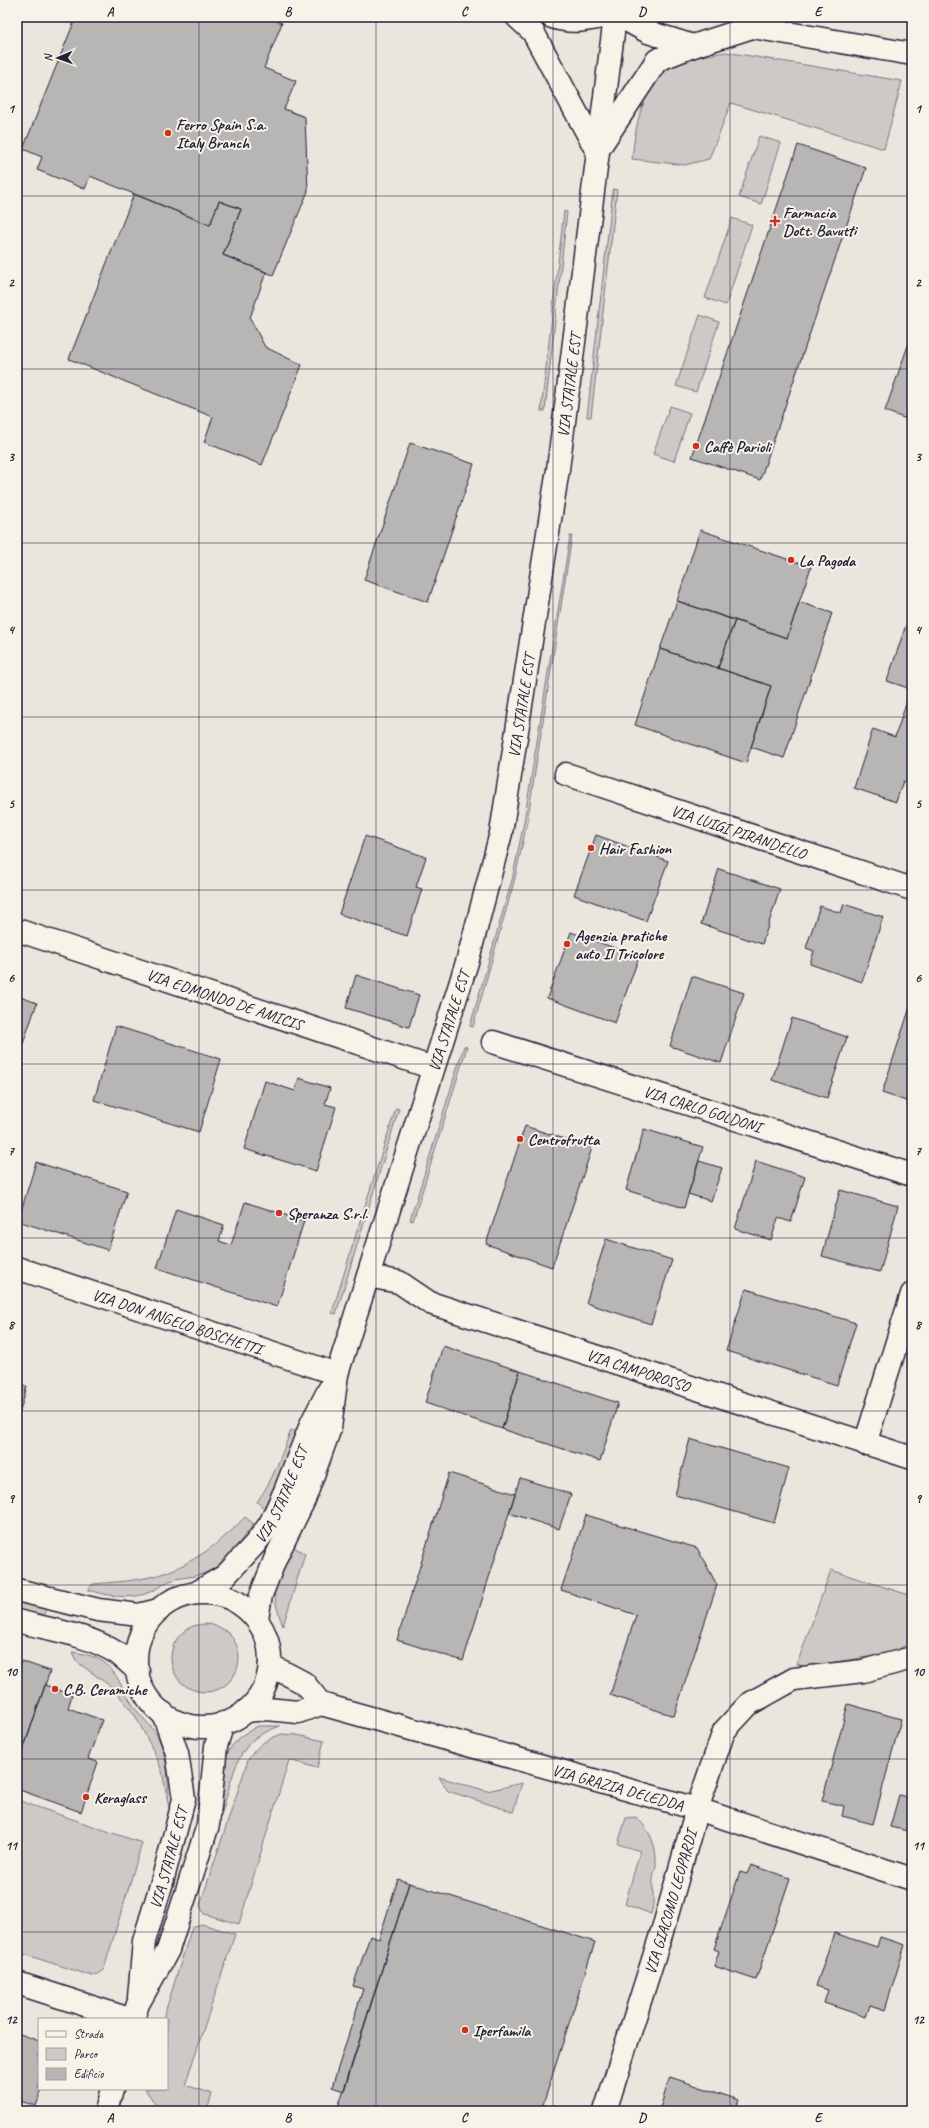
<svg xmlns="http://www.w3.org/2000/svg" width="929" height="2128" font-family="Caveat,sans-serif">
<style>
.green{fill:#cdc9c6;stroke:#787680}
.building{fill:#b8b6b5;stroke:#22223b}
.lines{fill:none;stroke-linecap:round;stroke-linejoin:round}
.minor-casing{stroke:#22223b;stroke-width:25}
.minor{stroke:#f7f3e8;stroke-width:22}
.grid{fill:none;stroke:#22223b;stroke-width:1;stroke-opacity:0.55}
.poi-dot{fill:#c8321e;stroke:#f7f3e8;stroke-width:1.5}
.labels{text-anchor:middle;stroke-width:4;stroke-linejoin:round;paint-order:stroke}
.poi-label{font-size:16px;font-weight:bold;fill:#22223b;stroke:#f7f3e8;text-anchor:start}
.street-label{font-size:16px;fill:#22223b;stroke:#f7f3e8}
.neatline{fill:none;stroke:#22223b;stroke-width:1.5}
.grid-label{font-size:13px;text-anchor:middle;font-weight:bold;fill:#22223b}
</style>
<rect width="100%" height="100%" fill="#eae6de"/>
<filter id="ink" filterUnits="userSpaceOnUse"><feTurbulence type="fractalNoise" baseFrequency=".025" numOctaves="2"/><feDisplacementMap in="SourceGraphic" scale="8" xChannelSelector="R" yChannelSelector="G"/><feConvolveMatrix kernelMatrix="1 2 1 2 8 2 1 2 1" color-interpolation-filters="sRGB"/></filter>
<g filter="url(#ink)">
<path class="green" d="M 726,52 L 902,81 L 884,149 L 731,103 L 709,159 L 685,165 L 632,159 C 636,120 644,74 686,60 C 699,56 713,54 726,52 Z
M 759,136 L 781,143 L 761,204 L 739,197 Z
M 613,189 L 617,190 L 591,417 L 587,417 Z
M 564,211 L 567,212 L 545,411 L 541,411 Z
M 732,218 L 752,225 L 726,305 L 705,298 Z
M 700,315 L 719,322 L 696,392 L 676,386 Z
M 670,406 L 690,413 L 674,461 L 653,454 Z
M 570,536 L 572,536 L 527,823 L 514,882 L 473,1027 L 470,1026 L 512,880 L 524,822 Z
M 464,1046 L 467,1047 L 413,1221 L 410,1220 Z
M 396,1108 L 399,1109 L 367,1213 L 363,1212 Z
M 361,1218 L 365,1219 L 336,1314 L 332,1313 Z
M 291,1430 L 296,1432 L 281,1473 L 264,1508 L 257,1502 C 273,1480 281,1456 291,1430 Z
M 245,1517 L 254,1524 C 240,1541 224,1567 202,1574 C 192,1578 179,1577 169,1581 C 161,1585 154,1591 145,1594 C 127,1600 106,1595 88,1590 L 93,1584 C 114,1582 137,1581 158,1575 C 191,1565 221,1543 245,1517 Z
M 294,1547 L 305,1554 L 283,1626 C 269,1588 272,1580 294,1547 Z
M 831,1570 L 912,1596 L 912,1641 L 893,1653 L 804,1667 L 797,1664 Z
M 17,1601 L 46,1608 L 44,1615 L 17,1609 Z
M171 1658a34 34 0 1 1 68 0a34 34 0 1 1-68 0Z
M 72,1652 C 112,1657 112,1671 131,1702 C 137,1713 146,1720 154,1731 C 169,1752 168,1783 169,1808 L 162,1771 L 155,1754 L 135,1715 L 113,1688 L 77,1662 Z
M 258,1726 L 280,1726 C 268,1731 256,1735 248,1745 C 233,1763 229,1791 222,1812 C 222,1770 216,1748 258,1726 Z
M 282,1734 L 297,1735 L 324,1741 L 317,1768 L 289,1760 L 239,1924 L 204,1914 L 200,1905 L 248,1760 C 257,1745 265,1740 282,1734 Z
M 439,1777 L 487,1791 L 522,1783 L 513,1812 L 448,1791 Z
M 17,1800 L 142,1843 L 104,1969 L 98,1974 L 92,1976 L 17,1952 Z
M 636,1817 C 649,1829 656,1843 656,1861 C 657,1867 653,1873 653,1879 C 652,1891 655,1903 651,1914 L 625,1904 L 640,1851 L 618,1844 L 626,1818 Z
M 202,1924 L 235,1934 L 185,2085 L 212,2094 L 207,2111 L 163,2111 L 156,2105 L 145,2089 L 167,2089 L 167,2019 L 163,2019 L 192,1927 Z"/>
<path class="building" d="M 76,17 L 266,17 L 282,23 L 264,68 L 296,81 L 284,109 L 305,117 L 308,191 L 273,275 L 223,255 L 241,209 L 219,201 L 210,225 L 90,176 L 85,189 L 37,170 L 42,157 L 23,149 Z
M 798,145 L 866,168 L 760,480 L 692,457 Z
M 134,194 L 210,225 L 219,201 L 241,209 L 223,255 L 266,272 L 250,318 L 265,347 L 302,365 L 262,465 L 204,442 L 213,417 L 69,359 Z
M 912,334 L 912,421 L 885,411 Z
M 410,443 L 474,464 L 428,602 L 364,580 Z
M 700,530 L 811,567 L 787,638 L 677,601 Z
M 677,601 L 735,620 L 718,668 L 660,649 Z
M 799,602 L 832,613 L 784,758 L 751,747 L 771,686 L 718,668 L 735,620 L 787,638 Z
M 906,625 L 912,627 L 912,784 L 903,781 L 896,802 L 854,788 L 873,729 L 895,737 L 911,689 L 887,681 Z
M 660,649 L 771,686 L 746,763 L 635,725 Z
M 596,835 L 668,861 L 646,921 L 574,895 Z
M 365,836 L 426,857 L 416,887 L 422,889 L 407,936 L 339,914 Z
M 719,869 L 780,889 L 762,944 L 701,924 Z
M 844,904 L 883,917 L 862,982 L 810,964 L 814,951 L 806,948 L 820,906 L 841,913 Z
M 571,932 L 639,957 L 615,1023 L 547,998 Z
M 356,975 L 419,995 L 409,1027 L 346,1008 Z
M 692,976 L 744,993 L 721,1063 L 670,1046 Z
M 17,996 L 37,1003 L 17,1061 Z
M 912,1001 L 912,1103 L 882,1093 Z
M 792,1018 L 847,1037 L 827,1098 L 772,1080 Z
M 116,1026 L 221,1059 L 199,1132 L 94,1100 Z
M 299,1078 L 330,1088 L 325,1104 L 336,1107 L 316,1171 L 244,1149 L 265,1081 L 295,1091 Z
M 525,1126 L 592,1148 L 552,1267 L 486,1244 Z
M 644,1129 L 703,1147 L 684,1208 L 626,1190 Z
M 699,1161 L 722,1168 L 711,1201 L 688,1194 Z
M 756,1161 L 805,1177 L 791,1222 L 778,1218 L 771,1240 L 735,1229 Z
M 36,1162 L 127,1191 L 108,1250 L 18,1221 Z
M 840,1190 L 898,1206 L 880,1272 L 822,1256 Z
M 245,1202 L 304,1221 L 277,1307 L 157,1268 L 176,1209 L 224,1225 L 219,1241 L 231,1245 Z
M 606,1239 L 672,1260 L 651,1324 L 586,1303 Z
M 746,1289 L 856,1323 L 837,1385 L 726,1351 Z
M 443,1346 L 520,1371 L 502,1429 L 425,1403 Z
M 520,1371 L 618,1403 L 600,1461 L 502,1429 Z
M 17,1383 L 27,1386 L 17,1422 Z
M 690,1439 L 789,1468 L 774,1523 L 675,1495 Z
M 449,1473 L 515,1494 L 463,1661 L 397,1640 Z
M 520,1478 L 571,1494 L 559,1529 L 509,1513 Z
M 586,1515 L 697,1548 L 717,1585 L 674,1716 L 610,1695 L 636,1615 L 561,1590 Z
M 21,1661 L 50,1671 L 17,1768 L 17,1672 Z
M 45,1685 L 72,1695 L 68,1708 L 102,1720 L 88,1759 L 98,1762 L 81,1812 L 17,1789 L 17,1768 Z
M 848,1704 L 901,1719 L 873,1824 L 842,1816 L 844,1806 L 822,1801 Z
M 899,1795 L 912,1798 L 912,1832 L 890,1827 Z
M 751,1865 L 790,1878 L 756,1980 L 714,1966 L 719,1951 L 714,1949 L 740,1872 L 747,1874 Z
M 398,1879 L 409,1883 L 344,2091 L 332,2087 L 363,1989 L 353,1986 L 370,1936 L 379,1939 Z
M 409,1883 L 595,1942 L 541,2111 L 337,2111 Z
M 834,1933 L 877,1947 L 880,1937 L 905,1945 L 885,2010 L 870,2005 L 866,2017 L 824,2003 L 828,1990 L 816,1986 Z
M 17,2033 L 39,2041 L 39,2089 L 42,2089 L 36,2106 L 17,2100 Z
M 670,2077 L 739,2100 L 735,2111 L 659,2111 Z"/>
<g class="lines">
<g class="minor-casing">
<g id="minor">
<path d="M 517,17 L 533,32 L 597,151 L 657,60 L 693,46 L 752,27 L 912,54"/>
<path d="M 552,17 C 569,23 583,21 601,17"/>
<path d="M 621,17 L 648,32 L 693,46"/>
<path id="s1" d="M 566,774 L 912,889"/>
<path id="s2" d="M 17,930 L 433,1068"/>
<path id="s3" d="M 493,1042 L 912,1175"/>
<path id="s4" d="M 17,1268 L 337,1374"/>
<path id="s5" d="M 368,1276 L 399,1282 L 430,1303 L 912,1458"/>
<path d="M 865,1444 L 912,1294"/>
<path d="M 17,1590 L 98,1610 L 139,1615 L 159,1610"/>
<path id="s6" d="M 196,1593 L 225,1576 L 255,1544 L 270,1524 L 285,1491 L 312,1422 L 331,1386"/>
<circle cx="203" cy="1660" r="67"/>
<path id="s7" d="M 257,1619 L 261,1595 L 276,1557 L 304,1500 L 330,1428 L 337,1374 L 468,959 L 501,833 L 558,469 L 615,17"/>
<path d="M 17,1621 C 51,1630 87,1634 117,1653 C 124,1658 131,1665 138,1671"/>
<path d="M 270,1665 L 304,1683 L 321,1704"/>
<path id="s8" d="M 246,1711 L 267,1709 L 298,1712 L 321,1704 L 697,1809 L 912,1879"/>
<path d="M 17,1983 L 129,2019"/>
<path id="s9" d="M 139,1997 L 144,1941 L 162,1882 L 184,1799 L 177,1753 L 163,1713"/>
<path d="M 133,2019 L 138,2004 L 168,1950 L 208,1825 L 216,1746 L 223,1723"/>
<path d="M 106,2111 L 112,2089"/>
<path id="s10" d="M 605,2111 L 665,1922 L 697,1809 L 724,1731 L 749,1704 L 794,1679 L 863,1671 L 912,1658"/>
</g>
</g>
<use href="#minor" class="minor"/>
</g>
</g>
<path class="grid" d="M 199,17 L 199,2111M 376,17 L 376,2111M 553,17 L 553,2111M 730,17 L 730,2111M 17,196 L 912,196M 17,369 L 912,369M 17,543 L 912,543M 17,717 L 912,717M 17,890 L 912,890M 17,1064 L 912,1064M 17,1238 L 912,1238M 17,1411 L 912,1411M 17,1585 L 912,1585M 17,1759 L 912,1759M 17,1932 L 912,1932"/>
<g class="poi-dot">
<circle cx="168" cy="133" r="4"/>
<path d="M773 215h4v4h4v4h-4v4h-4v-4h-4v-4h4z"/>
<circle cx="696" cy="446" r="4"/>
<circle cx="791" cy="560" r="4"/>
<circle cx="591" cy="848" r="4"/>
<circle cx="567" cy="944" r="4"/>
<circle cx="520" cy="1139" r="4"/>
<circle cx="279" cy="1213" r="4"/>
<circle cx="55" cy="1689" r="4"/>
<circle cx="86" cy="1797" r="4"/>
<circle cx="465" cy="2030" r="4"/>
</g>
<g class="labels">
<g class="poi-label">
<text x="176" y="130">Ferro Spain S.a.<tspan x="176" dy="18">Italy Branch</tspan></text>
<text x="783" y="218">Farmacia<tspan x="783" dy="18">Dott. Bavutti</tspan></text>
<text x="704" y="452">Caffè Parioli</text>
<text x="799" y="566">La Pagoda</text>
<text x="599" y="854">Hair Fashion</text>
<text x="575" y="941">Agenzia pratiche<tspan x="575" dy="18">auto Il Tricolore</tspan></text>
<text x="528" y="1145">Centrofrutta</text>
<text x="287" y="1219">Speranza S.r.l.</text>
<text x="63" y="1695">C.B. Ceramiche</text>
<text x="94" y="1803">Keraglass</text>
<text x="473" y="2036">Iperfamila</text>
</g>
<g class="street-label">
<text dy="6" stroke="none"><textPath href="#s7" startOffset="1278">VIA STATALE EST</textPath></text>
<text dy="6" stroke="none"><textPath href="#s7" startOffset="954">VIA STATALE EST</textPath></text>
<text dy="6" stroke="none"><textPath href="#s1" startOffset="182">VIA LUIGI PIRANDELLO</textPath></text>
<text dy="6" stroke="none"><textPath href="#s2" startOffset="219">VIA EDMONDO DE AMICIS</textPath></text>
<text dy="6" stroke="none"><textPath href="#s7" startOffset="630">VIA STATALE EST</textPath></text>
<text dy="6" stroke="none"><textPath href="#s3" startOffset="220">VIA CARLO GOLDONI</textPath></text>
<text dy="6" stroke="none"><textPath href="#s4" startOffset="169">VIA DON ANGELO BOSCHETTI</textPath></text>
<text dy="6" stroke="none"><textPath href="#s5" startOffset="288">VIA CAMPOROSSO</textPath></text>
<text dy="6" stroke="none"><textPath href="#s6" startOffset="134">VIA STATALE EST</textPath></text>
<text dy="6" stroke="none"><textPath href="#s8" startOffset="385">VIA GRAZIA DELEDDA</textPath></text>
<text dy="6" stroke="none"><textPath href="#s9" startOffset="143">VIA STATALE EST</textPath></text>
<text dy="6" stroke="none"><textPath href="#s10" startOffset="219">VIA GIACOMO LEOPARDI</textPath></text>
</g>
</g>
<rect width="929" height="2128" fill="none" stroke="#f7f3e8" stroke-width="44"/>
<rect x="38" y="2018" width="130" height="72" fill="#f7f3e8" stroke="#a29fa3"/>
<rect x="46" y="2031" width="20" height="6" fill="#f7f3e8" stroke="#a29fa3"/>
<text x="74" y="2038" font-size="12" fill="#22223b">Strada</text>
<rect x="46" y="2048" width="20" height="12" fill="#cdc9c6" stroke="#a29fa3"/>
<text x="74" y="2058" font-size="12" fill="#22223b">Parco</text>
<rect x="46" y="2068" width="20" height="12" fill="#b8b6b5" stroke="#a29fa3"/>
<text x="74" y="2078" font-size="12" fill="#22223b">Edificio</text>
<g transform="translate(58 58) rotate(268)" stroke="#f7f3e8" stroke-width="3" paint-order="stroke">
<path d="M0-3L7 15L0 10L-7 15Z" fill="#22223b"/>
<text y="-6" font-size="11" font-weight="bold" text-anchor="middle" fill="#22223b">N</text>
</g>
<rect x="22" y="22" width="885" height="2084" class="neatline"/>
<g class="grid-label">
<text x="110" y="16">A</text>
<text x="288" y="16">B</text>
<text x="464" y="16">C</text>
<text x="642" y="16">D</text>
<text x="818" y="16">E</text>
<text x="11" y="113">1</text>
<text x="918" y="113">1</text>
<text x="11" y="287">2</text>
<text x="918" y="287">2</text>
<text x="11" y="461">3</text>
<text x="918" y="461">3</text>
<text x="11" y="634">4</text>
<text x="918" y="634">4</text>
<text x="11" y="808">5</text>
<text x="918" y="808">5</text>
<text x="11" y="982">6</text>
<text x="918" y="982">6</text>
<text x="11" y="1155">7</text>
<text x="918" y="1155">7</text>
<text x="11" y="1329">8</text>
<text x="918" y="1329">8</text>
<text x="11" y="1503">9</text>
<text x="918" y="1503">9</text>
<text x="11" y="1676">10</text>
<text x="918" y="1676">10</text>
<text x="11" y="1850">11</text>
<text x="918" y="1850">11</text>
<text x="11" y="2024">12</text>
<text x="918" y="2024">12</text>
<text x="110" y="2122">A</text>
<text x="288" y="2122">B</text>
<text x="464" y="2122">C</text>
<text x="642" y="2122">D</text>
<text x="818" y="2122">E</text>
</g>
</svg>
